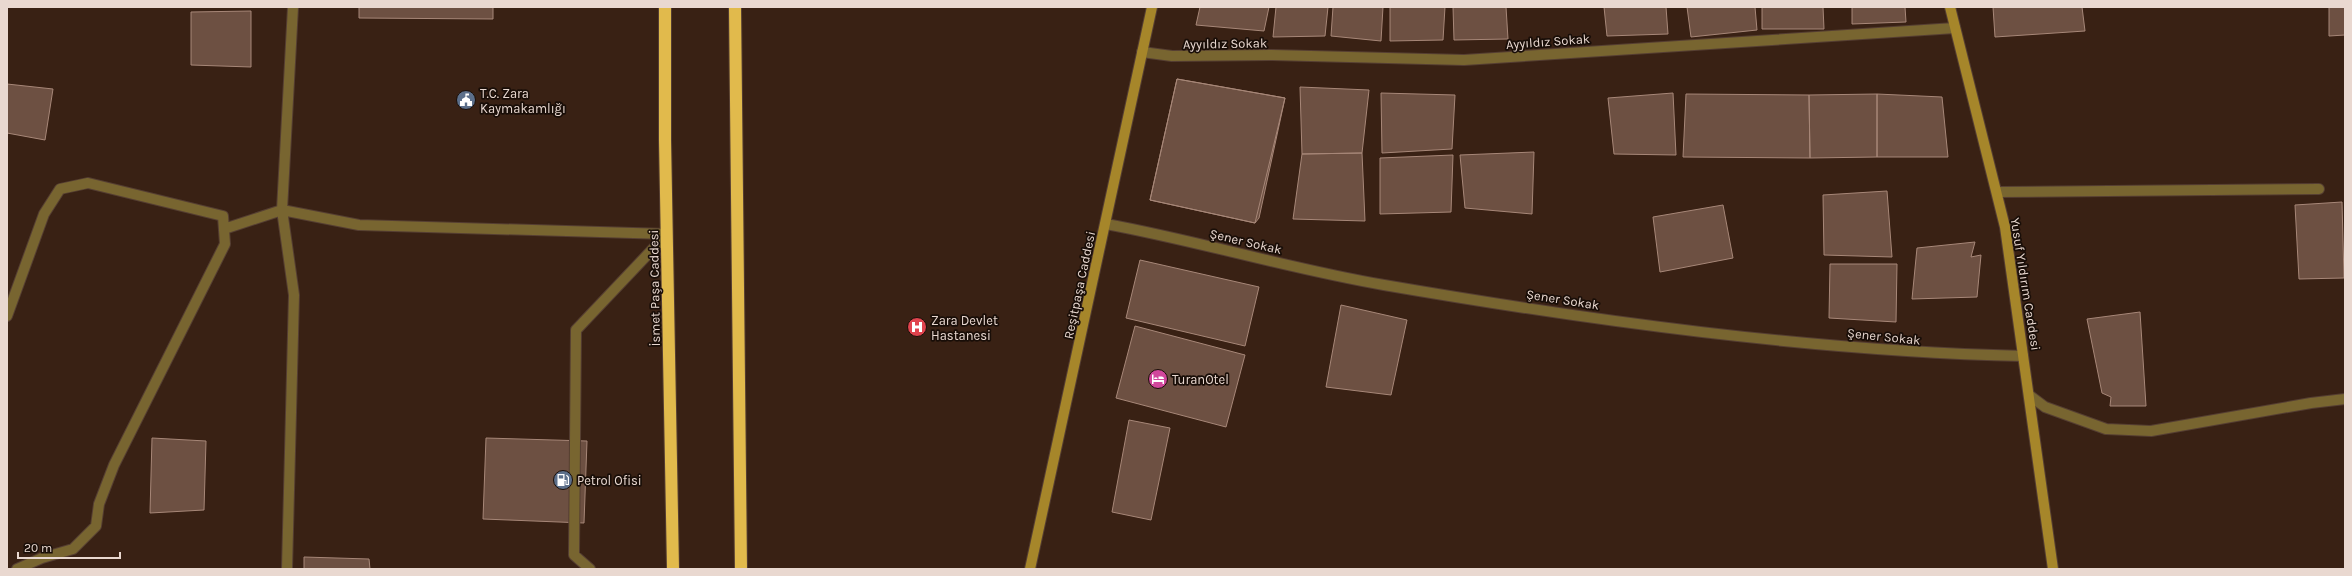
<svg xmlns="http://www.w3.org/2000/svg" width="2352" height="576" font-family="Karla,sans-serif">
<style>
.building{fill:#6d5042;stroke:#a78778}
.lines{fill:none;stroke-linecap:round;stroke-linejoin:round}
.street-casing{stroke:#553e32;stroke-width:12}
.secondary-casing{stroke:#553e32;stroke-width:12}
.highway-casing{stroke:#553e32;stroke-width:14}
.street{stroke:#786530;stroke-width:10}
.secondary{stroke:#a6862a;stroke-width:10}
.highway{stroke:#e1ba4c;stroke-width:12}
.labels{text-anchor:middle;stroke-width:3.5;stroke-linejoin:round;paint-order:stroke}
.street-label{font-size:13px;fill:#e9d8d0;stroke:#190e08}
.poi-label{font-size:13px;fill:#e9d8d0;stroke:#190e08;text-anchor:start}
</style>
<rect width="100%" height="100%" fill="#392114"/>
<path class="building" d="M 359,7 L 493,7 L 493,19 L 359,18 Z
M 1200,7 L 1269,7 L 1264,31 L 1196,25 Z
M 1276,7 L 1328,7 L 1325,36 L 1273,37 Z
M 1333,7 L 1383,7 L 1381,41 L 1331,36 Z
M 1390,7 L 1445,7 L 1443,40 L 1390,41 Z
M 1453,7 L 1506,7 L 1508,39 L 1454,40 Z
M 1604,7 L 1666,7 L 1668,34 L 1607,36 Z
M 1687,7 L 1755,7 L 1757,30 L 1691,37 Z
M 1762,7 L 1823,7 L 1824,29 L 1762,29 Z
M 1852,7 L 1905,7 L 1906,22 L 1852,24 Z
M 1993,7 L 2082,7 L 2085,31 L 1995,37 Z
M 2329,7 L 2345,7 L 2345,35 L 2329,36 Z
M 251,11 L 251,67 L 191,65 L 191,12 Z
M 1177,79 L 1285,98 L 1259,218 L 1255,223 L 1150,200 Z
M 1177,79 L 1285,98 L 1255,223 L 1150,200 Z
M 7,84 L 53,89 L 45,140 L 7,133 Z
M 1300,87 L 1369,90 L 1362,153 L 1302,154 Z
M 1381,93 L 1455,95 L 1452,149 L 1382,153 Z
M 1673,93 L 1676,155 L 1614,154 L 1608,98 Z
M 1686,94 L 1809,95 L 1810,158 L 1683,157 Z
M 1877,94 L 1877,157 L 1810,158 L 1809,95 Z
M 1877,94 L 1942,97 L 1948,157 L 1877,157 Z
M 1534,152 L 1532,214 L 1465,208 L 1460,155 Z
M 1362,153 L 1365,221 L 1293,219 L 1302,154 Z
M 1453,155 L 1451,212 L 1380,214 L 1380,158 Z
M 1887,191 L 1892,257 L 1824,255 L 1823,195 Z
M 2342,202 L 2344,278 L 2299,279 L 2295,205 Z
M 1723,205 L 1733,258 L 1660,272 L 1653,217 Z
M 1975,242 L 1971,257 L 1981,255 L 1977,297 L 1912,299 L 1917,248 Z
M 1140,260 L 1259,287 L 1245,346 L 1126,318 Z
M 1830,264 L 1897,264 L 1896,322 L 1829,318 Z
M 1341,305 L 1407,320 L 1391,395 L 1326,387 Z
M 2140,312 L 2146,406 L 2110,406 L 2111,397 L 2102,393 L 2087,319 Z
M 1135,326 L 1245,355 L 1226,427 L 1116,398 Z
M 1129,420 L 1170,428 L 1151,520 L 1112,512 Z
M 152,438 L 206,441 L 204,510 L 150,513 Z
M 486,438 L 587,441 L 584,523 L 483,519 Z
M 304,557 L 369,559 L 370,569 L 304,569 Z"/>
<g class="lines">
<g class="street-casing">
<path id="street" d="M 1142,52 L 1172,56 L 1272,55 L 1464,60 L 1955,28
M 1997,192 L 2319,189
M 1106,224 C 1199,241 1290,269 1384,285 C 1593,321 1811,351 2023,356
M 224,229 L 282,210 L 359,225 L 667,234
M 7,316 L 44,214 L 60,189 L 88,183 L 223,216 L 225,244 L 114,465 L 99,504 L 96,526 L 73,549 L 42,558 L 17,569
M 2029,395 L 2045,407 L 2106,429 L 2151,431 L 2311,403 L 2345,399
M 287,569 L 294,295 L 282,210 L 293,7
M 590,569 L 574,555 L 576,330 L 667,234"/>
</g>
<g class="secondary-casing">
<path id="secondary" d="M 1950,7 L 2005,227 L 2053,569
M 1030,569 L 1152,7"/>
</g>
<g class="highway-casing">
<path id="highway" d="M 665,7 L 665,140 L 673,569
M 735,7 L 741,569"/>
</g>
<use href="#street" class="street"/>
<use href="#secondary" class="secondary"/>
<use href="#highway" class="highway"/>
</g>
<defs>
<g id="civic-disc" transform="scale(1)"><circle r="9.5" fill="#5c6f8a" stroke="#190e08"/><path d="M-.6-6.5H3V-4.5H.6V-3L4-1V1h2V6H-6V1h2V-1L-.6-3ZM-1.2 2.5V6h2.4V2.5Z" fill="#fff"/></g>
<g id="hospital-disc" transform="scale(1)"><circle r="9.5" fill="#e0444e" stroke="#190e08"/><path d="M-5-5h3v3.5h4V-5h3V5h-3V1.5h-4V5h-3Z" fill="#fff"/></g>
<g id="hotel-disc" transform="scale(1)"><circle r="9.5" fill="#d1479c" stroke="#190e08"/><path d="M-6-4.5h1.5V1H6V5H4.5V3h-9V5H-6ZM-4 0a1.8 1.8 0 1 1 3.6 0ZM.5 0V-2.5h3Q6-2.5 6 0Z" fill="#fff"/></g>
<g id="fuel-disc" transform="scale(1)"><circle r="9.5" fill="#5c6f8a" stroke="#190e08"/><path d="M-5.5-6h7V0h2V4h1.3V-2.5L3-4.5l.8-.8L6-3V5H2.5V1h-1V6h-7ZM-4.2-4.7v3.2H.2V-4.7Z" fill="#fff"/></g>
</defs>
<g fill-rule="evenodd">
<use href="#civic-disc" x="466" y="100"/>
<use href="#hospital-disc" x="917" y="327"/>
<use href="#hotel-disc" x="1158" y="379"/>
<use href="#fuel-disc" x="563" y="480"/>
</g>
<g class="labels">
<g class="street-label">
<text transform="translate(1548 41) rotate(-4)" y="5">Ayyıldız Sokak</text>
<text transform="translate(1225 43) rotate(-1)" y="5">Ayyıldız Sokak</text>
<text transform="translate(1246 241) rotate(13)" y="5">Şener Sokak</text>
<text transform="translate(2026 284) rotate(81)" y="5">Yusuf Yıldırım Caddesi</text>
<text transform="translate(1079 285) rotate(-78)" y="5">Reşitpaşa Caddesi</text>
<text transform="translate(654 288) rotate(-91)" y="5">İsmet Paşa Caddesi</text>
<text transform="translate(1563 299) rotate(9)" y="5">Şener Sokak</text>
<text transform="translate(1884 336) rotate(6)" y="5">Şener Sokak</text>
</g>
<g class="poi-label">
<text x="480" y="98">T.C. Zara<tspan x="480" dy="15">Kaymakamlığı</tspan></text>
<text x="931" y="325">Zara Devlet<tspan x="931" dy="15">Hastanesi</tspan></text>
<text x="1172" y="384">TuranOtel</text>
<text x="577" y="485">Petrol Ofisi</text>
</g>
</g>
<rect width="2352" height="576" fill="none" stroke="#e9d8d0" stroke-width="16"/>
<path d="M18 552v6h102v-6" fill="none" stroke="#e9d8d0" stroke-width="2"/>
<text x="24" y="552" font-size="12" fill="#e9d8d0" stroke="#190e08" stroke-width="3" paint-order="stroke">20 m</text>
</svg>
